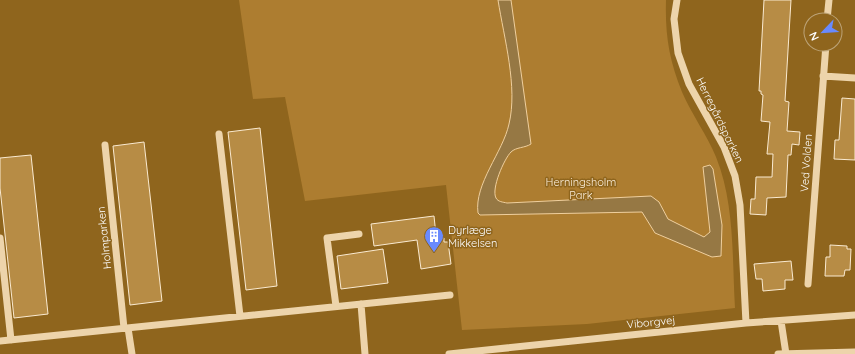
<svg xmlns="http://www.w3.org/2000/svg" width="855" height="354" font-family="Quicksand,sans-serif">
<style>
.green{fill:#ad7d30}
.water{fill:#967844;stroke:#efcf9e}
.building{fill:#b78c45;stroke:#faead1}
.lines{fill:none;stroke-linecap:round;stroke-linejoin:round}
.minor{stroke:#edd4ab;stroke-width:7}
.labels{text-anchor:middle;stroke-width:3;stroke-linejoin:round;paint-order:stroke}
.street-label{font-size:11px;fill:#fff;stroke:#8f651d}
.park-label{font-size:11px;fill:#fbeeda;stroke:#8f651d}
.poi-label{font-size:11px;fill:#fff;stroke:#8f651d;text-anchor:start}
</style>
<rect width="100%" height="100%" fill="#8f651d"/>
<path class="green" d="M 239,0 L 666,0 C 665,35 669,60 682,92 C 692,115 707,135 716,157 C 735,204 732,258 735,308 L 587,324 L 462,330 L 446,185 L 305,201 L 285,97 L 253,99 Z"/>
<path class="water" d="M 498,0 L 511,0 L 531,144 C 525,148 516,147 511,152 C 504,159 491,189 496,198 C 498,202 503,202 507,203 L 651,196 L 659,202 L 668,219 L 704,237 L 710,232 L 703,167 L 710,165 L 713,169 L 722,225 L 721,256 L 712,257 L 655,233 L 642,212 L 480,215 L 478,213 C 474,184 503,152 509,124 C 518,87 504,38 498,0 Z"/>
<path class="building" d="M 764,0 L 791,0 L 785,101 L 789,102 L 787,131 L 800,132 L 799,145 L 792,144 L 791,155 L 788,155 L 786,197 L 767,198 L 766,215 L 750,214 L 751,199 L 755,199 L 756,177 L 772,177 L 773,154 L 767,154 L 770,122 L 761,121 L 763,95 L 761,94 L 761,91 L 759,91 Z
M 842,98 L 855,99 L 855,160 L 834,159 L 835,140 L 839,140 Z
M 260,128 L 277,286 L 246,290 L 228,132 Z
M 144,142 L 162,301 L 130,305 L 113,146 Z
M 31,155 L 48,314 L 14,318 L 0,188 L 0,158 Z
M 434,216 L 436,235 L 439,234 L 439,239 L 444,238 L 444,242 L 448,242 L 451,264 L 421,269 L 417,240 L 374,246 L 371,224 Z
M 830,245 L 847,246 L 847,249 L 851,249 L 850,270 L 845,270 L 844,276 L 825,276 L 826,257 L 830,257 Z
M 383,249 L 388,283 L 341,289 L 337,256 Z
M 791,261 L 793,280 L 785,280 L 785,289 L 763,291 L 762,279 L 756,279 L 754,264 Z"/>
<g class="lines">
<path class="minor" d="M 677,0 L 674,19 L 678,53 L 689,84 L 724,147 L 735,176 L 740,205 L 746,323
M 827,20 L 829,0
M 823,76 L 855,78
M 219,134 L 240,316
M 105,145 L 124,328
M 0,238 L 11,340
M 808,284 L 826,44
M 361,304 L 365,354
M 336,306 L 327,238 L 359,234
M 781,321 L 786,354
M 128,328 L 132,354
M 0,341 L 450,295
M 449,354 L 746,323 L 855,315
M 778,354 L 855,352"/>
</g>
<defs>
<g id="building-pin" transform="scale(1)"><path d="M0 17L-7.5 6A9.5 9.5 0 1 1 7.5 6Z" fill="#698afd" stroke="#8f651d"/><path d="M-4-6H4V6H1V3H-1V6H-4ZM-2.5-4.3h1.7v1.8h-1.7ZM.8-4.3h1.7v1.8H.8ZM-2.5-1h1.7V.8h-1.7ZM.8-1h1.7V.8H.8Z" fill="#fff"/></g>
</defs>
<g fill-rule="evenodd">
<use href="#building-pin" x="434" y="236"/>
</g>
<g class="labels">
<g class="street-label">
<text transform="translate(720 120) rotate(64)" y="4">Herregårdsparken</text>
<text transform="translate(806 163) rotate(-86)" y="4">Ved Volden</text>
<text transform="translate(104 238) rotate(-96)" y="4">Holmparken</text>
<text transform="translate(651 322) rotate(-6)" y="4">Viborgvej</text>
</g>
<g class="park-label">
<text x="581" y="186">Herningsholm<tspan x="581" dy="13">Park</tspan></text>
</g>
<g class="poi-label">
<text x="448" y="234">Dyrlæge<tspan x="448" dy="13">Mikkelsen</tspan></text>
</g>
</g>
<g transform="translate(823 32) rotate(245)"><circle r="19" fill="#8f651d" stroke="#bca377"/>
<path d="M0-3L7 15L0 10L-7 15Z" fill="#698afd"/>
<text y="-6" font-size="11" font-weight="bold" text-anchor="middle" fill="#ffffff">N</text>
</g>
</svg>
